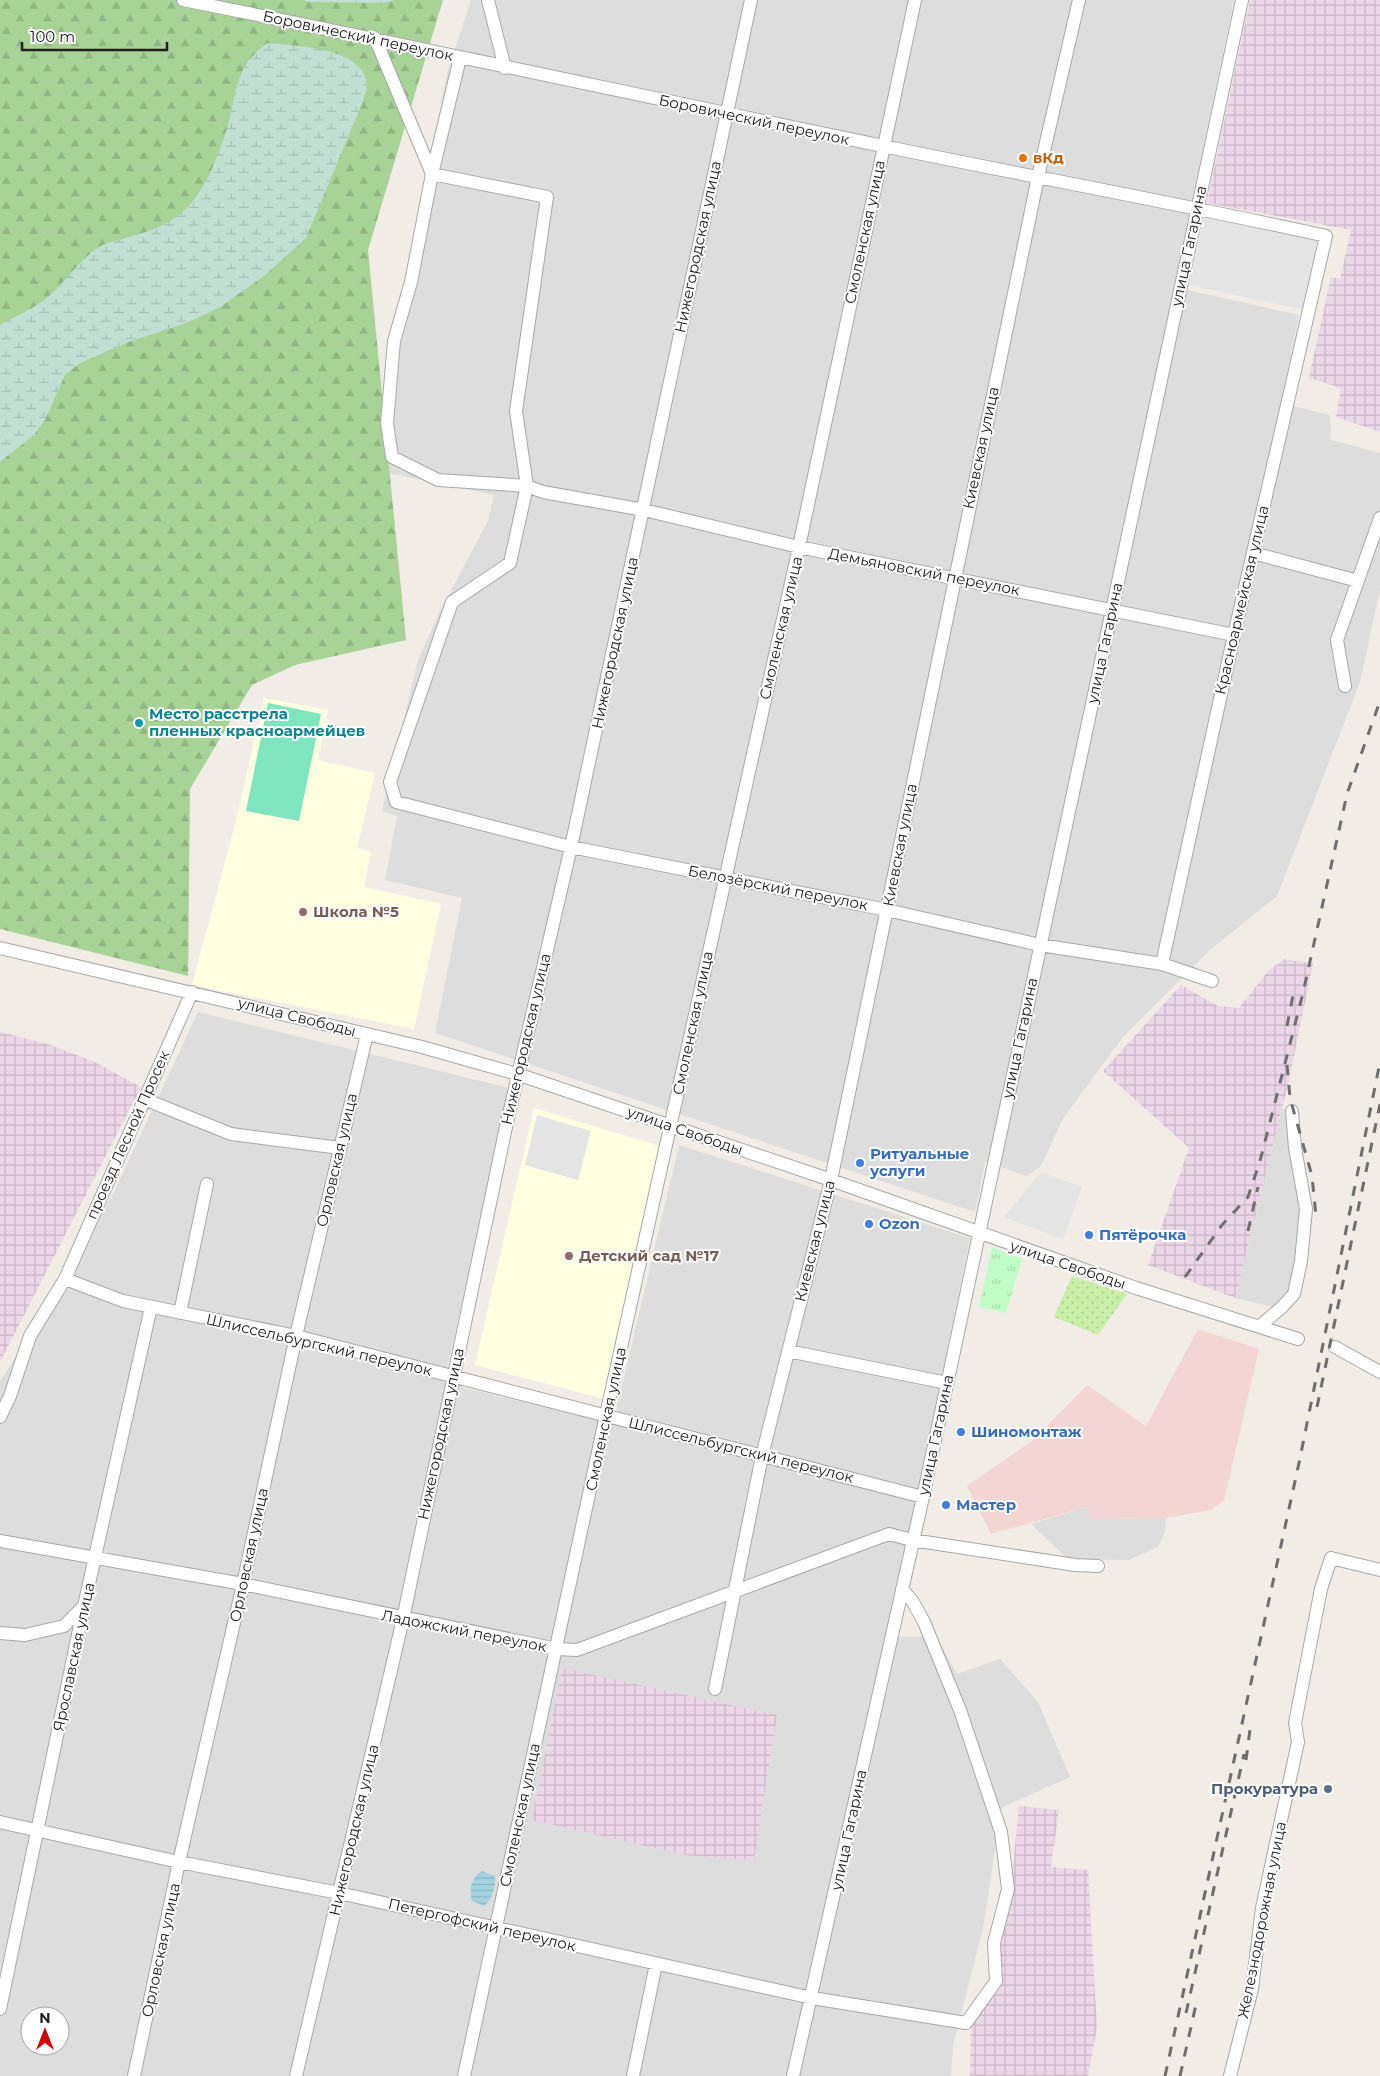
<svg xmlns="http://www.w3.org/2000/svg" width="1380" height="2076" font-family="Montserrat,sans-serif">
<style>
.residential{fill:#dedddd;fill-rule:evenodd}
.commercial{fill:#f3d6d4}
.industrial{fill:url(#industrial-grid)}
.education{fill:#feffe1}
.grass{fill:url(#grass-dots)}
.forest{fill:url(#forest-firs)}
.wetland{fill:url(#wetland-marsh)}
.park{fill:url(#park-tufts)}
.pitch{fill:#7ee5bf}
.parking{fill:#e4e4e4}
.water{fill:url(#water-rules)}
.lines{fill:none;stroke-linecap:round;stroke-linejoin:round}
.minor-casing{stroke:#a7a7a7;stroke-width:14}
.minor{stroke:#fff;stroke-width:12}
.rail{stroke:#6e6e6e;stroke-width:3;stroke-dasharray:10 10;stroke-linecap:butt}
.food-dot{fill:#e8710a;stroke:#fff;stroke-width:2}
.culture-dot{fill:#0f9aa8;stroke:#fff;stroke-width:2}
.education-dot{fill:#8d6e63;stroke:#fff;stroke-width:2}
.shop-dot{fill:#3f7fe0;stroke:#fff;stroke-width:2}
.service-dot{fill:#5c6f8a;stroke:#fff;stroke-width:2}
.labels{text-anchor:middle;stroke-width:4;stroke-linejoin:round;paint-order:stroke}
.street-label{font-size:15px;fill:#202020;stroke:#fff}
.food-label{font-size:15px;font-weight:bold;fill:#c56008;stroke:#fff;text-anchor:start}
.culture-label{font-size:15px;font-weight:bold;fill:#0d838f;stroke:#fff;text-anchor:start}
.education-label{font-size:15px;font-weight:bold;fill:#785e54;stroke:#fff;text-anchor:start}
.shop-label{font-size:15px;font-weight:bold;fill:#366cbe;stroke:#fff;text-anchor:start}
.service-label{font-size:15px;font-weight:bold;fill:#4e5e75;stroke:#fff;text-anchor:end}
</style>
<defs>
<pattern id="industrial-grid" width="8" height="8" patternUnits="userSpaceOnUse" patternTransform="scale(1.25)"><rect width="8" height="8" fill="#ebd7e7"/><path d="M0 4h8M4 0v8" fill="none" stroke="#c9b8c6"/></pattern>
<pattern id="grass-dots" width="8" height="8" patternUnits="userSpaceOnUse" patternTransform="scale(1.25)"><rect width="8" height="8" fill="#c9eea8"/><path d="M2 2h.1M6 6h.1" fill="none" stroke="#accc90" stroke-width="1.8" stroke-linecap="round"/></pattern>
<pattern id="forest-firs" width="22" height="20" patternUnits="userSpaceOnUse" patternTransform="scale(1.25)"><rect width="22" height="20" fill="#a8d397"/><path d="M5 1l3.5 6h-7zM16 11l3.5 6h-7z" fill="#90b582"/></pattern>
<pattern id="wetland-marsh" width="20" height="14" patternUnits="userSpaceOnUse" patternTransform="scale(1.25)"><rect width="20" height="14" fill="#c1e0d3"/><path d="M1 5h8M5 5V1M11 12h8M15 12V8" fill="none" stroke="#a6c0b5"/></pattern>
<pattern id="park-tufts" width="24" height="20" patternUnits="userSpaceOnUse" patternTransform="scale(1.25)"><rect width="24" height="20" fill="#c0fdc6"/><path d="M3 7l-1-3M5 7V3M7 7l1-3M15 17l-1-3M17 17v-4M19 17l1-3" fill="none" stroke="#a5d9aa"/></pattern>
<pattern id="water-rules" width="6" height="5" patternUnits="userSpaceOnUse" patternTransform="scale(1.25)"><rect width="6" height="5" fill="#a3d2e1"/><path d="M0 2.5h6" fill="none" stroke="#8cb4c1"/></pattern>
</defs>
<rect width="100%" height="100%" fill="#f1ede6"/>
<path class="residential" d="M 471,0 L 1234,0 L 1174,287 L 1299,315 L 1281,403 L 1330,415 L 1331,440 L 1380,453 L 1380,590 L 1360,682 L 1277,896 L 1210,950 L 1123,1037 L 1064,1117 L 1040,1167 L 1027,1176 L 985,1162 L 975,1212 L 435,1033 L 462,898 L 385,880 L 397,816 L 382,811 L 418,660 L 439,613 L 488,521 L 494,495 L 373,470 L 447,73 Z
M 198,1012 L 510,1088 L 444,1383 L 613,1424 L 679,1145 L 970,1238 L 908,1542 L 886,1637 L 936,1636 L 957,1674 L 1000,1659 L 1038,1702 L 1070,1777 L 1001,1808 L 984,1924 L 953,2046 L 951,2076 L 0,2076 L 0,1382 L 112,1196 ZM 30,2016 L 60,2016 L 60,2046 L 30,2046 Z
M 1282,1109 L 1290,1111 L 1303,1209 L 1291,1293 L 1277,1308 L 1235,1298 Z
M 1088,1507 L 1091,1519 L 1166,1518 L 1165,1532 L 1158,1547 L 1129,1560 L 1068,1559 L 1031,1524 Z"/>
<path class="commercial" d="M 1198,1329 L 1259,1349 L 1224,1501 L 1211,1510 L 1166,1518 L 1090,1519 L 1087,1507 L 991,1534 L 967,1486 L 1032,1441 L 1087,1385 L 1146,1426 Z"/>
<path class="industrial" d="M 1250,0 L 1380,0 L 1380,432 L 1336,417 L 1341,388 L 1309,378 L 1331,277 L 1340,279 L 1351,230 L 1207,203 Z
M 1284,959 L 1313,964 L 1288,1085 L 1235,1298 L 1148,1265 L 1189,1148 L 1103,1071 L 1181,985 L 1218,1006 L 1239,1008 L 1268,971 Z
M 0,1032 L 51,1045 L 95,1062 L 141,1087 L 0,1362 Z
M 562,1668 L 777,1715 L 754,1860 L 686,1855 L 532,1820 Z
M 1019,1806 L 1059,1810 L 1051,1867 L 1088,1870 L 1097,2028 L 1088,2076 L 970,2076 L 971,2026 L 998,1960 L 1010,1897 Z"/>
<path class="education" d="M 264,698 L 328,710 L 318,760 L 375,773 L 357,848 L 371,852 L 364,887 L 441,904 L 414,1029 L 192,985 L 235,825 Z
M 534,1108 L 663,1147 L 605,1399 L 475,1365 Z"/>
<path class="grass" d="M 1072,1276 L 1127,1294 L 1098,1335 L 1054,1317 Z"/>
<path class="forest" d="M 0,0 L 443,0 L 368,250 L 406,640 L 295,665 L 252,685 L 190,789 L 188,976 L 0,929 Z"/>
<path class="wetland" d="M 302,0 L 395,0 L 383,3 L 310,2 Z
M 267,43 C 295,46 360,47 367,82 C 368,87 364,96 363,101 L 306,238 L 265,275 L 219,308 L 184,324 L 131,341 L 80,363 L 65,375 L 45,420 L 34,435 L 0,462 L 0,325 C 16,316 36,308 49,296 C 67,281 79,259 101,246 C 107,242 118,241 126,238 C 155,230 180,221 198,194 C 211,175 221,148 228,125 C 238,89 234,68 267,43 Z"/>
<path class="park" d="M 992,1247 L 1022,1259 L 1006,1313 L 979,1307 Z"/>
<path class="pitch" d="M 268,703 L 321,714 L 299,821 L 246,811 Z"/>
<path class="parking" d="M 1204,217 L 1317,241 L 1302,309 L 1189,285 Z
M 537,1115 L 591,1131 L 578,1180 L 525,1165 Z
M 1041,1172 L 1082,1187 L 1063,1239 L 1004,1217 Z"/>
<path class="water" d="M 482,1871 L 495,1876 C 496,1886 492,1900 484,1906 L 472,1901 C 469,1888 471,1878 482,1871 Z"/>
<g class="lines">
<g class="minor-casing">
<path id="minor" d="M 183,0 C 415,46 646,97 878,145 C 1027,176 1177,203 1326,236 L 1234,635 L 1162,964
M 488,0 L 505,68
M 375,38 L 432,174 L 411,282 L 394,341 L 387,423 L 392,457 L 438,480 L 527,486 L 543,492 L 644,510 L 799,547 L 1234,635
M 460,58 L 432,174 L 547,197 L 516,411 L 527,486 L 510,563 L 452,602 L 390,782 L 396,802 L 571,847 L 887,910 L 1040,945 L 1162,964 L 1212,981
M 1253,553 L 1358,581
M 1345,686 L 1337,640 L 1380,518
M 0,948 L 422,1047 L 517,1074 L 831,1180 L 1136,1288 L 1298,1339
M 144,1099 L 231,1134 L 340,1148
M 65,1279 L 123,1301 L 296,1336 L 923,1497
M 180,1313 L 207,1184
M 1260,1326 L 1282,1307 L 1294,1294 L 1301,1261 L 1306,1209 L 1295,1148 L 1292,1111
M 1335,1347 L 1380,1372
M 788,1351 L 947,1383
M 0,1417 L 10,1396 L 30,1336 L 65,1279 L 192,992
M 0,1541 L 243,1584 L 557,1649 L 577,1650 L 889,1534 L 912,1540 L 1075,1565 L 1098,1566
M 0,1633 L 25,1635 L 64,1626 L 84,1606
M 715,1689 L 762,1456 L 831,1180 L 1038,177 L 1079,0
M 0,1822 L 179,1862 L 339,1893 L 812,1998 L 966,2023 L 996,1981 L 994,1943 L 1008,1889 L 1001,1832 L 960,1710 L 924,1622 L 913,1602 L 902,1589
M 0,2009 L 84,1606 L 151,1307
M 134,2076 L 179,1862 L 243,1584 L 296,1336 L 367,1034
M 296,2076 L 403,1619 L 506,1127 L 571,847 L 751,0
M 464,2076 L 606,1415 L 799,547 L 915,0
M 633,2076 L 656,1964
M 793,2076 L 923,1497 L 1242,0
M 1230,2076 L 1252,1989 L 1262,1908 L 1298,1742 L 1295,1723 L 1321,1589 L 1331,1558 L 1380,1570"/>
</g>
<use href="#minor" class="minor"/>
<path class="rail" d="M 1287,1026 L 1294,990
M 1287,1065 L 1290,1098 L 1312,1176 L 1316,1216
M 1248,1231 L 1258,1187
M 1185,1277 L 1222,1225 L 1248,1197 L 1260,1161 L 1303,993 L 1347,794 L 1380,701
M 1317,1407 L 1380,1104
M 1246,1760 L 1251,1722
M 1186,2013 L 1244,1754
M 1165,2076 L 1299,1463 L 1380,1062
M 1180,2076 L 1197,2000"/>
</g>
<circle class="food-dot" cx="1023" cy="158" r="5"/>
<circle class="culture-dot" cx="139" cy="723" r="5"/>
<g class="education-dot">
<circle cx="303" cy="912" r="5"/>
<circle cx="569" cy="1256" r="5"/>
</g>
<g class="shop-dot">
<circle cx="860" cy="1163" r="5"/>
<circle cx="869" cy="1224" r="5"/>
<circle cx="1089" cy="1235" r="5"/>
<circle cx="961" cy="1432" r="5"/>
<circle cx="946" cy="1505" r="5"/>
</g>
<circle class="service-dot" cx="1328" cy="1789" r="5"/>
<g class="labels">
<g class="street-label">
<text transform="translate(358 36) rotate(12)" y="5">Боровический переулок</text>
<text transform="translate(754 120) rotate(12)" y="5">Боровический переулок</text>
<text transform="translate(865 232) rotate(-78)" y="5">Смоленская улица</text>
<text transform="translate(1189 246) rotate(-78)" y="5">улица Гагарина</text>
<text transform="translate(698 247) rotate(-78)" y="5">Нижегородская улица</text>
<text transform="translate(981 448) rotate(-78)" y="5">Киевская улица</text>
<text transform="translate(924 572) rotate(11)" y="5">Демьяновский переулок</text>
<text transform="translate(1242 600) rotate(-77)" y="5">Красноармейская улица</text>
<text transform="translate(781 628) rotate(-77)" y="5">Смоленская улица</text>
<text transform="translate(615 643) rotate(-78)" y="5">Нижегородская улица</text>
<text transform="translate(1105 643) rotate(-78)" y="5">улица Гагарина</text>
<text transform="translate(900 845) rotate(-79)" y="5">Киевская улица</text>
<text transform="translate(778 888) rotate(11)" y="5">Белозёрский переулок</text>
<text transform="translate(297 1017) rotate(14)" y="5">улица Свободы</text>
<text transform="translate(693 1023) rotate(-78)" y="5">Смоленская улица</text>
<text transform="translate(1020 1038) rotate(-78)" y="5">улица Гагарина</text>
<text transform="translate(526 1039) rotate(-77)" y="5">Нижегородская улица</text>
<text transform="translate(685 1131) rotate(19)" y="5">улица Свободы</text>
<text transform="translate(128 1135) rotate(-66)" y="5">проезд Лесной Просек</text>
<text transform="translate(337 1160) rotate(-77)" y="5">Орловская улица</text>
<text transform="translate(815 1241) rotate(-76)" y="5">Киевская улица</text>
<text transform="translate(1068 1265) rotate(19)" y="5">улица Свободы</text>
<text transform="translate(319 1345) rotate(13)" y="5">Шлиссельбургский переулок</text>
<text transform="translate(606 1419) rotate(-78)" y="5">Смоленская улица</text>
<text transform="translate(441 1434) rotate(-78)" y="5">Нижегородская улица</text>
<text transform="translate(936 1435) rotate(-78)" y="5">улица Гагарина</text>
<text transform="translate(741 1450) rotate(14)" y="5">Шлиссельбургский переулок</text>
<text transform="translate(249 1555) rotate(-78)" y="5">Орловская улица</text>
<text transform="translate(464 1631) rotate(11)" y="5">Ладожский переулок</text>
<text transform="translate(74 1657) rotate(-78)" y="5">Ярославская улица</text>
<text transform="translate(520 1815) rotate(-78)" y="5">Смоленская улица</text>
<text transform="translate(354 1830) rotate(-77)" y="5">Нижегородская улица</text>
<text transform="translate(849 1830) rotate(-78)" y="5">улица Гагарина</text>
<text transform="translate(1262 1920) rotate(-79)" y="5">Железнодорожная улица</text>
<text transform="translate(482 1925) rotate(13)" y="5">Петергофский переулок</text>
<text transform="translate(161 1950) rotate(-78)" y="5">Орловская улица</text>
</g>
<g class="food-label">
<text x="1033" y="163">вКд</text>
</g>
<g class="culture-label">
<text x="149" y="719">Место расстрела<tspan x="149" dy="17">пленных красноармейцев</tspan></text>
</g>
<g class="education-label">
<text x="313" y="917">Школа №5</text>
<text x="579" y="1261">Детский сад №17</text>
</g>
<g class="shop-label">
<text x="870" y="1159">Ритуальные<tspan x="870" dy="17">услуги</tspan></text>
<text x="879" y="1229">Ozon</text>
<text x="1099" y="1240">Пятёрочка</text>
<text x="971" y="1437">Шиномонтаж</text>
<text x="956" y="1510">Мастер</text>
</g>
<g class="service-label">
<text x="1318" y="1794">Прокуратура</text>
</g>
</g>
<g transform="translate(45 2031)"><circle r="24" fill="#ffffff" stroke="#a6a6a6"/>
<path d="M0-4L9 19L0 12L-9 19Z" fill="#d00400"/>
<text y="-8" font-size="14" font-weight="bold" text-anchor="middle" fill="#202020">N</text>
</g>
<path d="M22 42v8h145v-8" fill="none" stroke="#202020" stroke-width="2.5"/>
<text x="30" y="42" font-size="15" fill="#202020" stroke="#ffffff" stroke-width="4" paint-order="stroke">100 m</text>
</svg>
